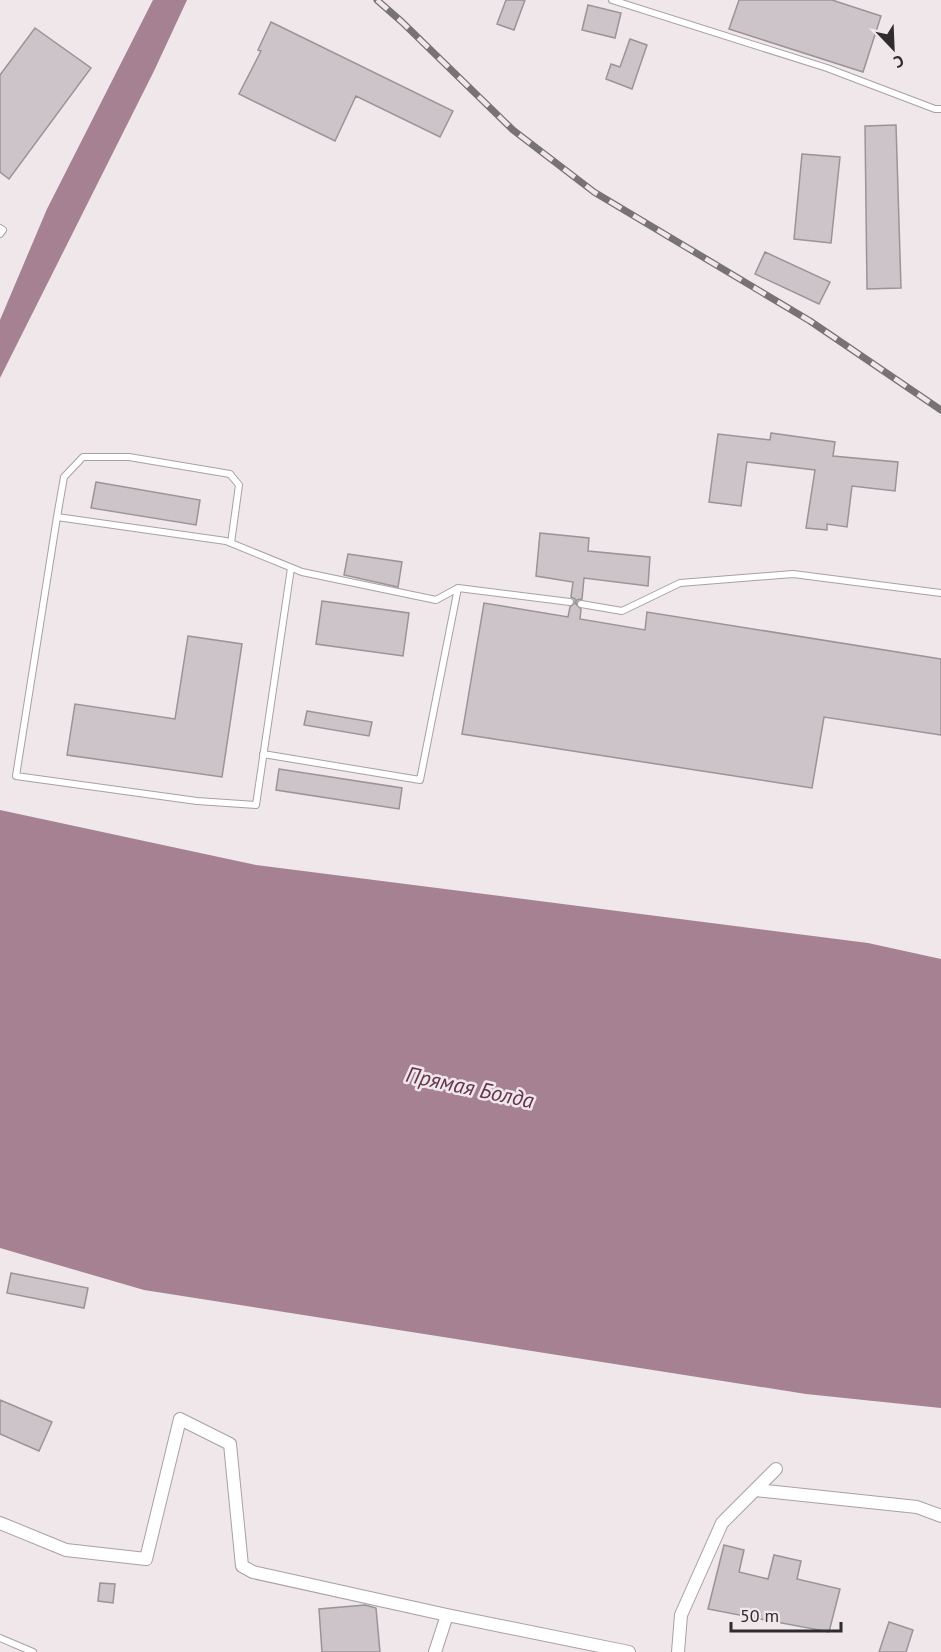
<svg xmlns="http://www.w3.org/2000/svg" width="941" height="1652" font-family="'PT Sans',sans-serif">
<style>
.water{fill:#a58191}
.building{fill:#ccc4c8;stroke:#9b9396;stroke-width:1.5}
.lines{fill:none;stroke-linecap:round;stroke-linejoin:round}
.lane-casing{stroke:#a8a0a3;stroke-width:8}
.street-casing{stroke:#a8a0a3;stroke-width:14}
.lane{stroke:#fff;stroke-width:6}
.street{stroke:#fff;stroke-width:12}
.rail-casing{stroke:#777274;stroke-width:7}
.rail{stroke:#efe7ea;stroke-width:4.5;stroke-dasharray:14;stroke-linecap:butt}
.labels{text-anchor:middle;stroke-width:5;stroke-linejoin:round;paint-order:stroke}
.water-label{font-size:22px;font-style:italic;fill:#66334d;stroke:#efe7ea}
</style>
<rect width="100%" height="100%" fill="#efe7ea"/>
<path class="water" d="M 153,0 L 187,0 L 154,71 L 0,378 L 0,320 L 47,209 Z
M 0,810 L 256,865 L 868,943 L 941,959 L 941,1408 L 806,1394 L 144,1290 L 0,1248 Z"/>
<path class="building" d="M 506,0 L 525,0 L 514,30 L 497,24 Z
M 739,0 L 832,0 L 881,16 L 863,72 L 729,29 Z
M 588,5 L 621,13 L 615,38 L 582,30 Z
M 271,22 L 453,111 L 440,137 L 356,96 L 335,141 L 239,94 L 261,51 L 258,50 Z
M 35,28 L 91,68 L 9,179 L 0,172 L 0,75 Z
M 630,39 L 647,45 L 632,89 L 606,79 L 611,64 L 620,67 Z
M 896,125 L 901,288 L 867,289 L 865,126 Z
M 802,154 L 840,157 L 831,243 L 794,239 Z
M 765,252 L 830,282 L 819,304 L 755,274 Z
M 771,433 L 835,442 L 833,456 L 898,462 L 895,491 L 852,486 L 847,527 L 827,524 L 827,530 L 806,528 L 815,470 L 747,462 L 741,506 L 709,502 L 718,434 L 770,440 Z
M 96,482 L 200,500 L 196,525 L 91,508 Z
M 540,533 L 589,538 L 588,551 L 650,557 L 648,586 L 584,578 L 582,599 L 577,600 L 576,604 L 581,609 L 580,619 L 645,630 L 647,612 L 941,659 L 941,735 L 824,717 L 812,788 L 462,734 L 484,603 L 568,617 L 570,607 L 575,603 L 575,599 L 571,597 L 573,582 L 536,576 Z
M 348,554 L 402,562 L 398,587 L 344,575 Z
M 322,601 L 409,613 L 403,656 L 316,644 Z
M 188,636 L 242,644 L 222,777 L 67,755 L 75,704 L 175,719 Z
M 307,711 L 372,722 L 369,736 L 304,725 Z
M 279,769 L 402,788 L 399,809 L 276,790 Z
M 11,1273 L 88,1288 L 84,1308 L 7,1293 Z
M 0,1400 L 52,1422 L 39,1451 L 0,1434 Z
M 724,1545 L 744,1550 L 739,1572 L 768,1579 L 774,1555 L 801,1561 L 797,1579 L 840,1589 L 829,1632 L 708,1609 Z
M 100,1583 L 115,1584 L 113,1603 L 98,1601 Z
M 365,1605 L 376,1608 L 380,1652 L 322,1652 L 319,1609 Z
M 889,1622 L 913,1630 L 906,1652 L 879,1652 Z"/>
<g class="lines">
<g class="lane-casing">
<path id="lane" d="M 612,0 L 827,68 L 935,109 L 941,109
M 0,228 L 3,230 L 0,234
M 57,517 L 64,477 L 83,457 L 129,457 L 230,474 L 239,485 L 231,543
M 291,568 L 256,805 L 197,801 L 16,776 L 57,517 L 226,541 L 302,572 L 436,600 L 458,588 L 570,602
M 581,604 L 622,611 L 680,583 L 793,574 L 941,593
M 263,754 L 420,780 L 458,588
M 0,1638 L 33,1652"/>
</g>
<g class="street-casing">
<path id="street" d="M 756,1490 L 917,1507 L 941,1516
M 0,1523 L 66,1550 L 146,1559 L 180,1419 L 230,1444 L 242,1566 L 253,1572 L 447,1615 L 629,1652
M 435,1652 L 447,1615
M 678,1652 L 681,1615 L 722,1523 L 776,1469"/>
</g>
<use href="#lane" class="lane"/>
<use href="#street" class="street"/>
<g class="rail-casing">
<path id="rail" d="M 377,0 L 402,22 L 513,130 L 594,192 L 810,321 L 941,410"/>
</g>
<use href="#rail" class="rail"/>
</g>
<g class="labels">
<g class="water-label">
<text transform="translate(470 1087) rotate(12)" y="8">Прямая Болда</text>
</g>
</g>
<g transform="translate(893 48) rotate(157)" stroke="#efe7ea" stroke-width="4.5" paint-order="stroke">
<path d="M0-4.5L10 22L0 15L-10 22Z" fill="#2f2c2d"/>
<text y="-9" font-size="16" font-weight="bold" text-anchor="middle" fill="#2f2c2d">С</text>
</g>
<path d="M731 1622v9h110v-9" fill="none" stroke="#2f2c2d" stroke-width="3"/>
<text x="740" y="1622" font-size="18" fill="#2f2c2d" stroke="#efe7ea" stroke-width="4.5" paint-order="stroke">50 m</text>
</svg>
